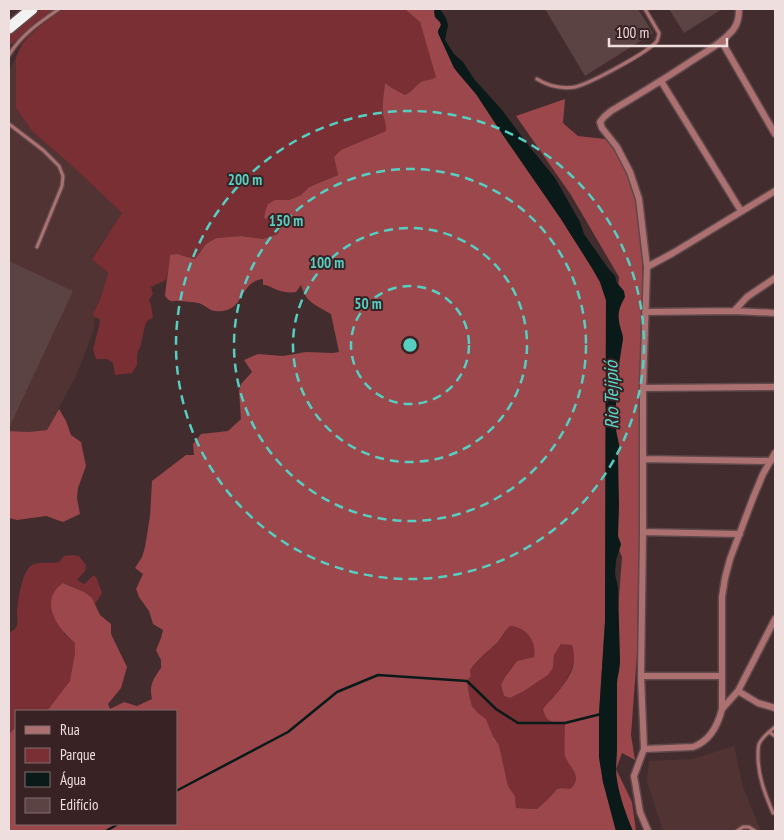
<svg xmlns="http://www.w3.org/2000/svg" width="784" height="840" font-family="'PT Sans Narrow',sans-serif">
<style>
.built{fill:#523334}
.green{fill:#792f34}
.forest{fill:#9b474b;fill-rule:evenodd}
.water{fill:#0a1a19}
.lines{fill:none;stroke-linecap:round;stroke-linejoin:round}
.stream{stroke:#0a1a19;stroke-width:2.5}
.building{fill:#5b4343}
.lane-casing{stroke:#5e4849;stroke-width:5.5}
.street-casing{stroke:#5e4849;stroke-width:9}
.highway-casing{stroke:#5e4849;stroke-width:14}
.lane{stroke:#ad7071;stroke-width:3}
.street{stroke:#ad7071;stroke-width:6}
.highway{stroke:#f2f2f2;stroke-width:11}
.ring{fill:none;stroke:#57cec2;stroke-width:2.5;stroke-dasharray:9 6}
.labels{text-anchor:middle;stroke-width:4;stroke-linejoin:round;paint-order:stroke}
.water-label{font-size:19px;font-style:italic;fill:#58d8cc;stroke:#392223}
.centre{fill:#57cec2;stroke:#392223;stroke-width:2.5}
.ring-label{font-size:15px;text-anchor:middle;font-weight:bold;fill:#57cec2;stroke:#392223;stroke-width:4;stroke-linejoin:round;paint-order:stroke}
</style>
<rect width="100%" height="100%" fill="#432c2d"/>
<path class="built" d="M 16,58 L 16,108 L 32,131 L 71,165 L 122,213 L 92,258 L 108,273 L 101,297 L 93,314 L 95,326 L 77,374 L 47,430 L 29,432 L 9,431 L 9,70 Z
M 734,746 L 743,787 L 761,831 L 663,831 L 647,781 L 649,761 L 693,759 Z"/>
<path class="green" d="M 40,9 L 56,9 L 36,22 L 11,45 L 12,42 L 9,48 L 9,35 L 23,20 Z
M 64,9 L 407,9 L 407,11 L 420,22 L 437,77 C 432,81 427,79 421,82 C 415,86 412,92 405,95 L 392,88 L 385,83 L 383,115 L 386,125 L 386,131 L 372,137 L 334,157 L 338,175 L 309,187 L 301,195 L 289,200 L 275,200 L 281,224 L 279,234 L 263,239 L 241,236 L 216,238 L 206,244 L 195,259 L 186,256 L 170,255 L 169,267 L 166,280 L 151,287 L 153,294 L 149,300 L 151,305 L 153,318 L 148,320 L 145,325 L 141,344 L 137,355 L 137,365 L 132,373 L 115,375 L 113,363 L 107,359 L 96,359 L 93,350 L 99,326 L 100,319 L 94,317 L 93,314 L 101,297 L 108,273 L 92,259 L 122,213 L 71,165 L 32,131 L 16,108 L 16,58 C 18,53 20,48 23,43 C 31,32 53,16 64,9 Z
M 72,555 L 79,556 L 86,565 L 85,571 L 77,580 L 84,584 L 94,575 L 97,579 L 102,593 L 95,604 C 88,592 75,588 63,583 L 64,634 L 75,643 L 75,653 L 71,681 L 47,711 L 16,711 L 16,727 L 9,734 L 9,633 C 12,631 16,629 17,625 C 18,621 17,617 17,613 C 18,601 21,572 32,565 C 40,561 50,564 59,562 L 64,556 Z
M 510,626 C 526,627 537,641 535,657 L 517,661 L 505,677 L 501,686 L 504,696 L 510,698 L 524,691 L 548,675 L 553,668 L 554,655 L 561,644 L 572,644 C 573,649 575,655 574,660 C 571,676 561,690 549,701 C 554,707 563,716 565,724 C 567,733 565,743 565,753 C 566,766 585,775 570,789 L 562,788 L 557,789 L 549,798 L 537,809 L 516,808 L 515,796 L 508,786 L 499,745 L 493,736 L 486,719 L 478,713 L 472,706 L 470,699 L 467,681 L 471,676 L 470,670 C 479,659 487,652 497,643 C 502,637 504,631 510,626 Z"/>
<path class="forest" d="M 407,9 L 434,9 L 435,17 L 440,22 L 441,25 L 438,31 L 457,72 L 476,94 L 503,135 L 561,219 L 592,268 L 600,282 L 606,300 L 605,622 L 599,714 L 599,757 L 603,782 L 616,831 L 9,831 L 9,734 L 16,727 L 16,824 L 176,824 L 176,711 L 47,711 L 70,681 L 75,653 L 75,643 C 57,628 38,601 63,583 L 84,592 L 92,598 L 100,615 L 111,624 L 111,634 L 127,667 L 121,688 L 108,704 L 110,709 L 124,702 L 137,706 L 152,699 C 149,685 153,679 161,668 L 161,660 L 156,650 L 161,638 L 163,630 L 153,624 L 149,611 L 139,597 L 136,589 L 143,574 L 135,568 L 142,557 L 145,547 L 150,516 L 152,481 L 186,455 L 194,455 L 193,444 L 201,434 L 228,431 L 241,419 L 239,391 L 241,384 L 252,372 L 244,360 L 258,354 L 283,356 L 306,352 L 333,353 L 339,352 L 331,314 C 316,305 306,303 301,285 L 296,292 C 289,293 281,292 275,289 C 270,287 268,285 263,285 L 263,279 C 238,281 246,314 215,311 C 208,310 204,304 198,303 C 192,302 184,301 178,301 C 176,300 173,302 171,301 C 169,301 166,297 165,296 C 166,282 169,269 170,255 L 177,254 L 195,259 L 206,244 L 216,238 L 241,236 L 263,239 L 278,234 L 281,224 L 264,218 L 266,209 L 268,204 L 275,200 L 289,200 L 301,195 L 309,187 L 338,175 L 334,157 L 341,150 L 386,131 C 386,125 385,121 383,115 C 382,105 384,93 385,83 L 392,88 L 405,95 C 412,92 415,86 421,82 C 426,79 431,81 436,77 L 420,22 L 407,11 ZM 510,626 C 526,627 537,641 534,657 L 517,661 L 505,677 L 501,685 L 504,696 L 510,698 L 524,691 L 548,675 L 553,668 L 554,655 L 561,644 L 572,645 C 573,648 574,653 574,657 C 575,677 554,695 543,709 C 546,722 552,723 565,723 C 565,731 564,750 565,756 C 569,768 584,776 570,789 L 562,788 L 557,789 L 549,798 L 537,809 L 516,808 L 515,796 L 508,786 L 499,745 L 493,736 L 486,719 L 478,713 L 472,706 L 470,699 L 467,681 L 471,676 L 470,670 C 478,659 487,652 497,643 C 502,637 504,631 510,626 Z
M 565,99 L 563,123 L 578,136 L 605,139 L 621,156 L 630,176 L 641,218 L 647,418 L 641,532 L 641,574 L 638,595 L 637,654 L 631,735 L 635,760 L 622,753 L 616,769 L 632,802 L 636,831 L 623,831 L 616,810 L 612,688 L 622,557 L 614,538 L 612,399 L 619,277 L 571,195 L 516,116 Z
M 59,409 L 66,421 L 71,435 L 81,442 L 86,466 L 78,488 L 77,498 L 80,514 L 63,522 L 46,516 L 17,520 L 9,518 L 9,431 L 29,432 L 47,430 Z"/>
<path class="water" d="M 434,9 L 440,9 L 446,18 L 448,25 L 445,40 L 454,54 L 463,62 L 474,79 L 502,110 L 525,141 L 555,178 L 580,222 L 584,234 L 608,268 L 615,276 L 617,283 L 624,291 L 625,297 C 619,308 617,314 620,326 C 621,331 623,334 623,339 L 618,371 L 618,385 L 615,414 L 616,430 L 620,449 L 618,455 L 619,507 L 618,536 L 621,544 L 620,548 L 616,560 L 615,574 L 618,588 L 620,660 C 620,669 618,674 617,683 C 617,705 617,727 617,749 C 617,759 615,769 617,780 C 620,798 626,814 633,831 L 616,831 L 603,782 L 599,757 L 599,714 L 605,622 L 606,300 L 600,282 L 592,268 L 561,219 L 503,135 L 476,94 L 454,68 L 438,33 L 438,31 L 441,25 L 440,22 L 435,17 Z"/>
<g class="lines">
<path class="stream" d="M 176,791 L 288,732 L 337,692 L 378,675 L 467,681 L 496,709 L 518,723 L 565,723 L 601,714
M 106,831 L 118,824"/>
</g>
<path class="building" d="M 545,9 L 638,9 L 653,33 L 585,76 Z
M 669,9 L 722,9 L 684,33 Z
M 9,261 L 73,291 L 9,428 Z"/>
<g class="lines">
<g class="lane-casing">
<path id="lane" d="M 9,55 C 21,35 40,22 59,9
M 537,79 C 548,86 561,89 575,87 C 589,84 649,52 657,41 C 658,38 659,36 659,33 L 645,9
M 9,124 L 43,150 L 59,166 L 63,176 L 62,186 L 37,247
M 769,732 L 775,736
M 773,813 C 765,794 758,776 758,756 C 758,752 758,747 759,744 C 762,737 770,731 775,727
M 737,831 L 743,827 L 749,827 L 755,831"/>
</g>
<g class="street-casing">
<path id="street" d="M 722,42 L 775,134
M 661,81 L 741,211
M 647,267 L 673,253 L 775,191
M 734,311 L 747,297 L 775,278
M 645,312 L 734,311 L 775,313
M 643,388 L 775,387
M 643,459 L 771,461
M 643,532 L 740,534
M 641,676 L 722,676
M 738,691 L 758,703 L 775,708
M 722,709 L 738,691 L 775,619
M 644,749 L 693,747 C 710,741 718,725 722,709 L 722,597 L 725,578 L 730,559 L 753,498 L 763,474 L 775,453
M 648,831 L 640,812 L 634,776 L 644,749 L 641,676 L 643,532 L 643,388 L 647,267 L 639,199 L 630,172 L 617,147 L 602,128 L 600,122 L 604,117 L 611,111 C 638,95 666,78 693,60 C 707,51 722,43 733,30 C 738,24 739,17 739,9"/>
</g>
<g class="highway-casing">
<path id="highway" d="M 9,28 L 32,9"/>
</g>
<use href="#lane" class="lane"/>
<use href="#street" class="street"/>
<use href="#highway" class="highway"/>
</g>
<g class="ring">
<circle cx="410" cy="345" r="59"/>
<circle cx="410" cy="345" r="117"/>
<circle cx="410" cy="345" r="176"/>
<circle cx="410" cy="345" r="234"/>
</g>
<g class="labels">
<g class="water-label">
<text transform="translate(611 395) rotate(-91)" y="7">Rio Tejipió</text>
</g>
</g>
<circle cx="410" cy="345" r="8" class="centre"/>
<g class="ring-label">
<text x="245" y="185">200 m</text>
<text x="286" y="226">150 m</text>
<text x="327" y="268">100 m</text>
<text x="368" y="309">50 m</text>
</g>
<rect width="784" height="840" fill="none" stroke="#eedede" stroke-width="20"/>
<rect x="15" y="710" width="162" height="115" fill="#392223" stroke="#816d6e"/>
<rect x="25" y="726" width="25" height="8" fill="#ad7071" stroke="#816d6e"/>
<text x="60" y="735" font-size="15" fill="#eedede">Rua</text>
<rect x="25" y="748" width="25" height="15" fill="#792f34" stroke="#816d6e"/>
<text x="60" y="760" font-size="15" fill="#eedede">Parque</text>
<rect x="25" y="772" width="25" height="15" fill="#0a1a19" stroke="#816d6e"/>
<text x="60" y="785" font-size="15" fill="#eedede">Água</text>
<rect x="25" y="798" width="25" height="15" fill="#5b4343" stroke="#816d6e"/>
<text x="60" y="810" font-size="15" fill="#eedede">Edifício</text>
<path d="M609 38v8h118v-8" fill="none" stroke="#eedede" stroke-width="2.5"/>
<text x="616" y="38" font-size="15" fill="#eedede" stroke="#392223" stroke-width="4" paint-order="stroke">100 m</text>
</svg>
